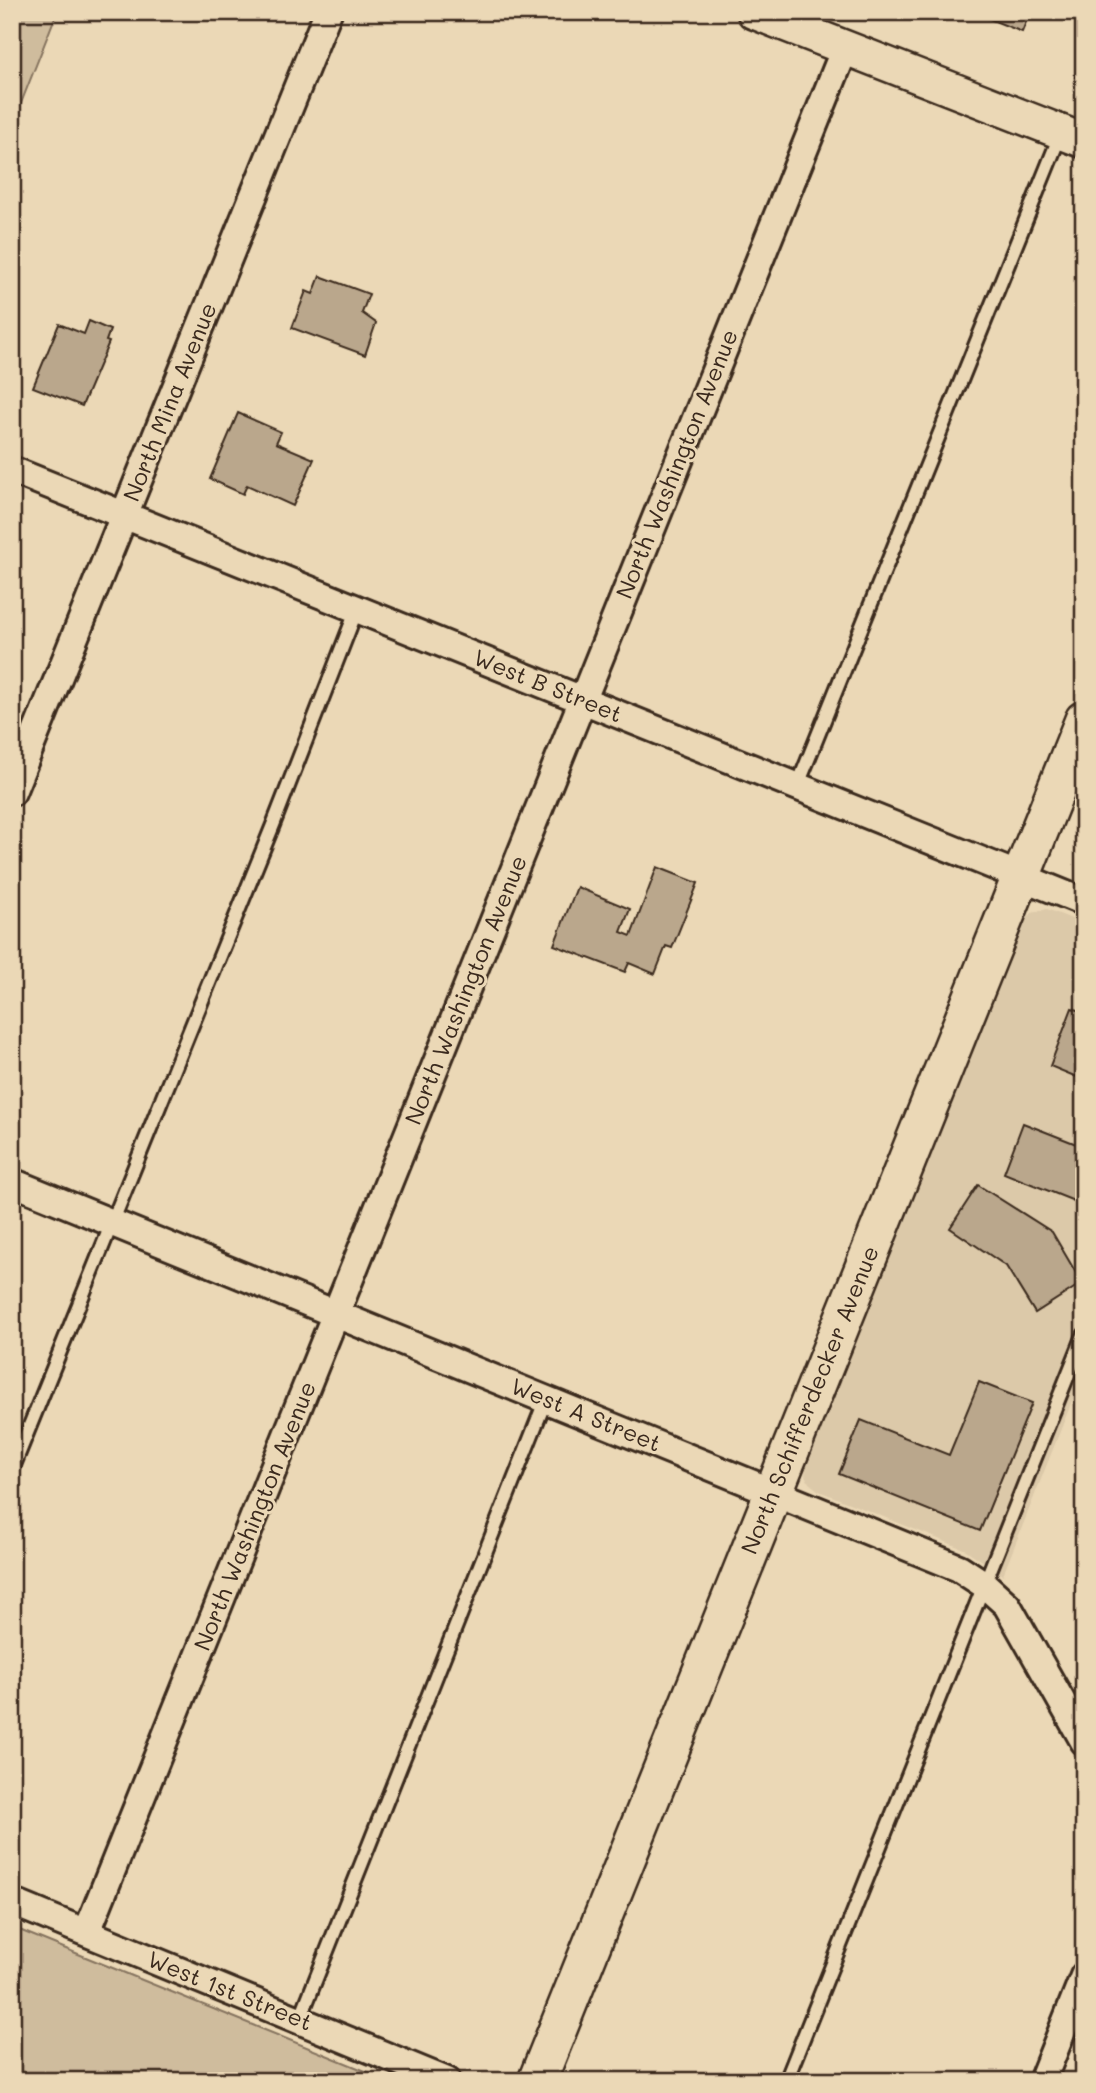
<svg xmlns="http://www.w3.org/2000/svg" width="1096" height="2093" font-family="Mali,sans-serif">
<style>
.built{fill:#dcc9a9}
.green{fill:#cfbc9d;stroke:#85735e;stroke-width:2}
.building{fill:#baa78c;stroke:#3b2a1e;stroke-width:2}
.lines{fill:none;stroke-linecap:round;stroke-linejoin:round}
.service-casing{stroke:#3b2a1e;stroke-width:18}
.minor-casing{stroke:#3b2a1e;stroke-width:32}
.tertiary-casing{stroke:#3b2a1e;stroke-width:38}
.secondary-casing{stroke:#3b2a1e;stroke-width:42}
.service{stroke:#ebd8b6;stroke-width:12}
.minor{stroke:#ebd8b6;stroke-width:26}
.tertiary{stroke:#ebd8b6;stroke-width:33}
.secondary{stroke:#ebd8b6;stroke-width:37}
.labels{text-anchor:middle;stroke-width:6;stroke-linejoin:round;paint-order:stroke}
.street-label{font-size:23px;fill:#3b2a1e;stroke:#ebd8b6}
</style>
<rect width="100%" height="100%" fill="#ebd8b6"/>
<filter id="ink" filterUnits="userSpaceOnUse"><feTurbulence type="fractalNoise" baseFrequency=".0143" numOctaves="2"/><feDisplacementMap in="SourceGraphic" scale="14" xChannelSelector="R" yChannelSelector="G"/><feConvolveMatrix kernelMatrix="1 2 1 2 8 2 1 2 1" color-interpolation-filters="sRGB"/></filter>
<g filter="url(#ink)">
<path class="built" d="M 1047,909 L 1084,924 L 1084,1371 L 1003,1575 L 966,1550 L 819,1491 L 809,1483 L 805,1475 L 808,1459 L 1025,920 L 1032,913 Z"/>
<path class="green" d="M 12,12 L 57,12 L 12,126 Z
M 12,1927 L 390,2081 L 12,2081 Z"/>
<path class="building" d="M 972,12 L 1030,12 L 1022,32 Z
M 1084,56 L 1084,80 L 1075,77 Z
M 320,276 L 369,294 L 362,313 L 376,323 L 365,355 L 292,328 L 306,291 L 313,294 Z
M 89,321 L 110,330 L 106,341 L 109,342 L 82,406 L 33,387 L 59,324 L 84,334 Z
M 238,413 L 281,432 L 276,443 L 314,459 L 293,506 L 247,485 L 243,494 L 210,479 Z
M 657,867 L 698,883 L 672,948 L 666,946 L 655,974 L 629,963 L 625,972 L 554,945 L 577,887 L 630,909 L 621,932 L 631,936 Z
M 1072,1008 L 1084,1012 L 1084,1080 L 1050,1066 Z
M 1023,1123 L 1084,1147 L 1084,1205 L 1004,1173 Z
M 978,1185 L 1052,1232 L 1082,1283 L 1035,1313 L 1006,1266 L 950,1228 Z
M 979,1382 L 1032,1403 L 980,1531 L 839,1474 L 861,1420 L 949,1455 Z"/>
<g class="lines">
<g class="service-casing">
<path id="service" d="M 797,787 L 1061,133
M 12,1470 L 273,825 L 357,609
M 300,2019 L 546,1399
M 786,2081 L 1084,1335"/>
</g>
<g class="minor-casing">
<path id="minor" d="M 12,470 L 1084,902
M 12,792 L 328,12
M 12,1182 L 959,1568 L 985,1585 L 1007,1605 L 1084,1741
M 12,1902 L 447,2081
M 87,1932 L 845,48
M 1042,2081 L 1084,1976"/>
</g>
<g class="tertiary-casing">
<path id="tertiary" d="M 754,12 L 1084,141"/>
</g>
<g class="secondary-casing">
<path id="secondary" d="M 537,2081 L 1084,720"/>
</g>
<use href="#service" class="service"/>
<use href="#minor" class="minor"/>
<use href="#tertiary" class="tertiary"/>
<use href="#secondary" class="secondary"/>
</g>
</g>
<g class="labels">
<g class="street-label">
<text transform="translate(170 402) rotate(-68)" y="8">North Mina Avenue</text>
<text transform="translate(677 464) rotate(-68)" y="8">North Washington Avenue</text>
<text transform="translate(548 686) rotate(22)" y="8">West B Street</text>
<text transform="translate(466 990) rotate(-68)" y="8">North Washington Avenue</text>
<text transform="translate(810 1400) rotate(-68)" y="8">North Schifferdecker Avenue</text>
<text transform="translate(586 1415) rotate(22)" y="8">West A Street</text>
<text transform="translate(255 1516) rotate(-68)" y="8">North Washington Avenue</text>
<text transform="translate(230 1991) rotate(22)" y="8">West 1st Street</text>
</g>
</g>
<rect width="1096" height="2093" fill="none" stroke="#ebd8b6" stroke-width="42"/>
<rect x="21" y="21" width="1054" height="2051" fill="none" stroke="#3b2a1e" stroke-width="2.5" filter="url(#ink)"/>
</svg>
